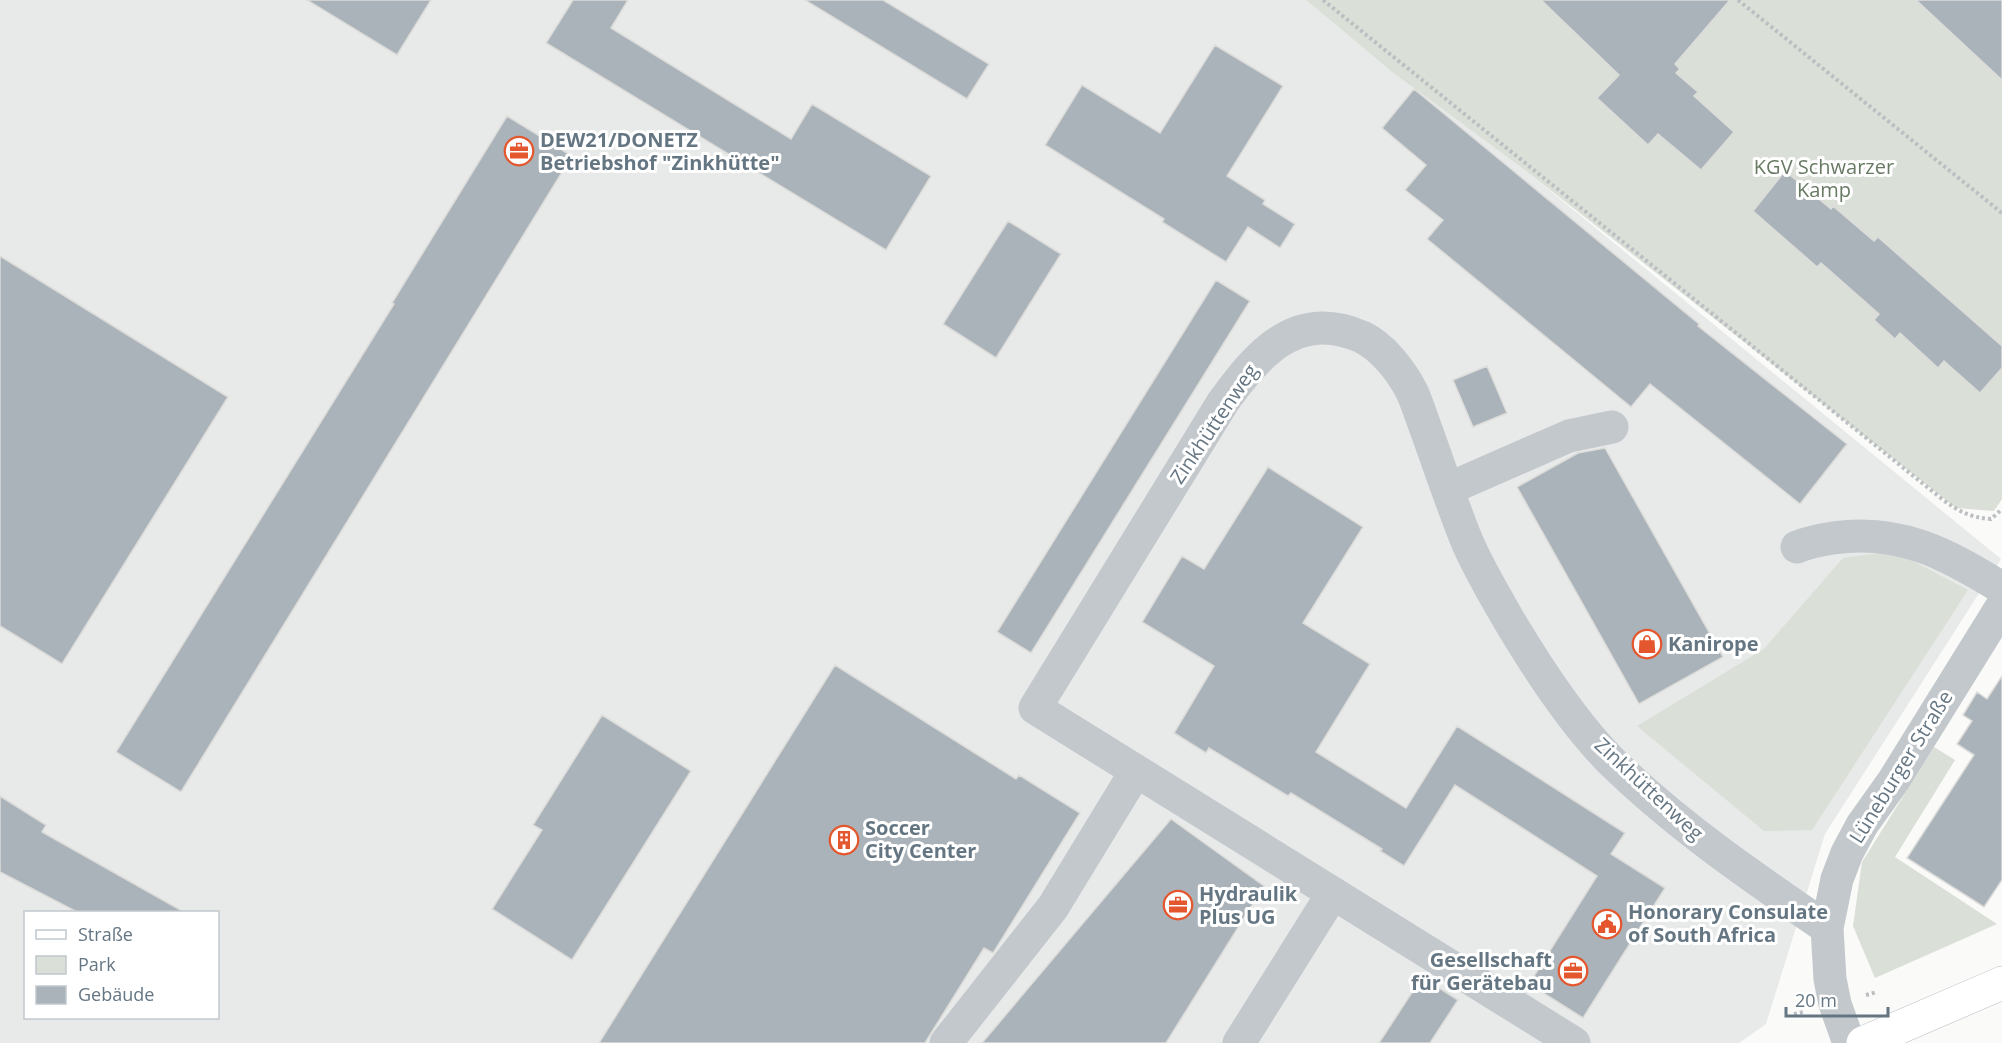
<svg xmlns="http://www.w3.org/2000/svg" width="2002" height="1043" font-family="'Open Sans',sans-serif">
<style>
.built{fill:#e8e9e9;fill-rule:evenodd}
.green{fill:#dadfd7}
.building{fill:#aab3b9;stroke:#dcdcda;stroke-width:1.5}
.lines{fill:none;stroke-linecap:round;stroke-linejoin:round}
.major-casing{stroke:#b5babe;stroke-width:34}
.path{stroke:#bbbfc2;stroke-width:4;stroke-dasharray:3 3;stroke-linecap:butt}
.minor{stroke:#c3c8cc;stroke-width:33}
.major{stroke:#fff;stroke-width:33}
.labels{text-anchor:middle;stroke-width:6;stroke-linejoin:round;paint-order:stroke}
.poi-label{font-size:20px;font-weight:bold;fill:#657683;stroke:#fff;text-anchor:start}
.park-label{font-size:20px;fill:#687a64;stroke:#fff}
.street-label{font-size:20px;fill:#657683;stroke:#fff}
</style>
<rect width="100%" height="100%" fill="#fafaf8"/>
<path class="built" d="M 0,0 L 1306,0 L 1392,72 L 1526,171 L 2001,559 L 1825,834 L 1766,1024 L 1739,1043 L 0,1043 ZM 26,912 L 218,912 L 218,1018 L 26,1018 Z"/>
<path class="green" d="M 1306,0 L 2002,0 L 2002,499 L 1994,511 L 1956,508 L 1526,171 L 1392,72 Z
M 1894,551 L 1968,590 L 1812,830 L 1764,831 L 1637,726 L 1764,649 L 1843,558 Z
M 1934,747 L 1955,760 L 1895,857 L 1997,924 L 1875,978 L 1853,926 L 1862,862 Z"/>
<path class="building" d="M 307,0 L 431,0 L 397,55 Z
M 573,0 L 628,0 L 611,28 L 791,139 L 812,104 L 931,176 L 886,250 L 546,43 Z
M 805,0 L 883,0 L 989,64 L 967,99 Z
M 1541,0 L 1730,0 L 1675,64 L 1680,69 L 1676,73 L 1698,92 L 1694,96 L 1734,132 L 1701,170 L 1658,134 L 1648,145 L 1597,98 L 1619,75 Z
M 1916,0 L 2002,0 L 2002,80 Z
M 1215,45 L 1283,86 L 1227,176 L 1265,200 L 1263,204 L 1295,224 L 1280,248 L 1248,227 L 1226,262 L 1162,222 L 1164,219 L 1045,145 L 1082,85 L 1160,133 Z
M 1414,89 L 1699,324 L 1698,326 L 1847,444 L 1800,504 L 1650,384 L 1631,407 L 1427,239 L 1443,220 L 1405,190 L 1426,165 L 1382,128 Z
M 507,116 L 572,156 L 181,792 L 116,752 L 394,304 L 392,303 Z
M 1785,171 L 1831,209 L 1833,206 L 1874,241 L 1878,237 L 2002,346 L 2002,368 L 1980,393 L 1944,361 L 1938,368 L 1900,333 L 1895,339 L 1874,320 L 1879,314 L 1821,263 L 1817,267 L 1753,211 Z
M 1008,221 L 1061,254 L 996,358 L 943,324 Z
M 0,256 L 228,397 L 62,664 L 0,626 Z
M 1216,280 L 1250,301 L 1031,653 L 997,632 Z
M 1487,366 L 1507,413 L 1473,427 L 1453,380 Z
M 1605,448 L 1723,657 L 1639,704 L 1517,487 L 1578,453 Z
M 1268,467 L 1363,527 L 1303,623 L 1370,664 L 1316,752 L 1406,808 L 1457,726 L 1625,833 L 1611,854 L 1665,888 L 1583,1018 L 1529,984 L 1597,876 L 1455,785 L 1404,866 L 1380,851 L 1382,849 L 1291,793 L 1288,796 L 1209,748 L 1206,753 L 1174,733 L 1214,666 L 1142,622 L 1182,556 L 1204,569 Z
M 835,665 L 1016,779 L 1019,775 L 1080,813 L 995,950 L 993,953 L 984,948 L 925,1043 L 599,1043 Z
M 2002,676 L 2002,880 L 1984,907 L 1907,858 L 1974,755 L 1957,744 L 1972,721 L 1963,715 L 1977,692 L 1987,699 Z
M 602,715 L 691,771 L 572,960 L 492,909 L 542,830 L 533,825 Z
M 0,796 L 46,825 L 42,832 L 184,912 L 77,912 L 0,872 Z
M 1171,819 L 1264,886 L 1166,1043 L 982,1043 Z
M 1422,977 L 1458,1000 L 1430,1043 L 1379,1043 Z"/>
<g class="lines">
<g class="major-casing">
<path id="major" d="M 1863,1043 L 2002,983"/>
</g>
<path class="path" d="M 1323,0 L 1942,499 C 1958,511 1971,518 1991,519 L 2002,509
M 1738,0 L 2002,213
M 1866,995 L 1877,992
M 1794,1014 L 1804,1012"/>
<path class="minor" d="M 1448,489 L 1569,436 L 1612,427
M 1797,547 C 1809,542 1820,540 1833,538 C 1900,528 1947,554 2002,588
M 946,1043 L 1053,907 L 1136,771
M 1239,1043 L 1333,893
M 1574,1043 L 1035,708 L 1223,402 C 1258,354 1296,308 1362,337 C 1383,347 1402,372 1412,392 C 1418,405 1422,419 1427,432 C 1440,468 1452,504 1466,539 C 1477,566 1495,596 1510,622 C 1538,669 1572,721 1610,760 C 1675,824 1751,876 1827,928
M 1849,1043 L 1835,1004 L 1830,979 L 1827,928 L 1837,879 L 1847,853 L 1862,825 L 1894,780 L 2002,606"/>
<use href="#major" class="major"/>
</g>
<defs>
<g id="office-ring" transform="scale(1.5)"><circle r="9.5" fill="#fff" stroke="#e4572e" stroke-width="1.5"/><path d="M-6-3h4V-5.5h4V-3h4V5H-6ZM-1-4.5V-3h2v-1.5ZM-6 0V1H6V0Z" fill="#e4572e"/></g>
<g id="shop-ring" transform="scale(1.5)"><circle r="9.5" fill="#fff" stroke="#e4572e" stroke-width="1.5"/><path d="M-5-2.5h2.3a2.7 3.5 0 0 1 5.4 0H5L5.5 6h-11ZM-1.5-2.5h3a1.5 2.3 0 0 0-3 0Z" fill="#e4572e"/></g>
<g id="building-ring" transform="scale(1.5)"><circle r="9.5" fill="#fff" stroke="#e4572e" stroke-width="1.5"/><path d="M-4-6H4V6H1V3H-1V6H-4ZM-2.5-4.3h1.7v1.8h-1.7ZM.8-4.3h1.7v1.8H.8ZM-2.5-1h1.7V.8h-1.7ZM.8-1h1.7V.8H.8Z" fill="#e4572e"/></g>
<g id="civic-ring" transform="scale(1.5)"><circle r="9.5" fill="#fff" stroke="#e4572e" stroke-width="1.5"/><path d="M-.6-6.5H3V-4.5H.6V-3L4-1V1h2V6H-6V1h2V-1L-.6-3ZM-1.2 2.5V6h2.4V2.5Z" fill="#e4572e"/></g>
</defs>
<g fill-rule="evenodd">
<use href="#office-ring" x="519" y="151"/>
<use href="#shop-ring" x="1647" y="644"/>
<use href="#building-ring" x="844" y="840"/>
<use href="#office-ring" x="1178" y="905"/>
<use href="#civic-ring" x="1607" y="924"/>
<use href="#office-ring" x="1573" y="971"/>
</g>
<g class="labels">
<g class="poi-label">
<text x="540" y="147">DEW21/DONETZ<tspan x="540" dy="23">Betriebshof "Zinkhütte"</tspan></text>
<text x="1668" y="651">Kanirope</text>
<text x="865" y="835">Soccer<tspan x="865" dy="23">City Center</tspan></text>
<text x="1199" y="901">Hydraulik<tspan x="1199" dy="23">Plus UG</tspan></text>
<text x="1628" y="919">Honorary Consulate<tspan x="1628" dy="23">of South Africa</tspan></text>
<text x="1552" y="967" text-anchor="end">Gesellschaft<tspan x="1552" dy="23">für Gerätebau</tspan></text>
</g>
<g class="park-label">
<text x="1824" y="174">KGV Schwarzer<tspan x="1824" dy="23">Kamp</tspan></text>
</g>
<g class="street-label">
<text transform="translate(1214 424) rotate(-56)" y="7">Zinkhüttenweg</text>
<text transform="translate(1901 767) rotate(-58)" y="7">Lüneburger Straße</text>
<text transform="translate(1649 789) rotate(43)" y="7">Zinkhüttenweg</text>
</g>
</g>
<rect x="24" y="911" width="195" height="108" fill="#ffffff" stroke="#c1c8cd" stroke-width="1.5"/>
<rect x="36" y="930" width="30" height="9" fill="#ffffff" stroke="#c1c8cd" stroke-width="1.5"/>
<text x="78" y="941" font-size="18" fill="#657683">Straße</text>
<rect x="36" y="956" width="30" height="18" fill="#dadfd7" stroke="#c1c8cd" stroke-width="1.5"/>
<text x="78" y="971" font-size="18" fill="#657683">Park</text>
<rect x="36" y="986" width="30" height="18" fill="#aab3b9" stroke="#c1c8cd" stroke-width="1.5"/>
<text x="78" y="1001" font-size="18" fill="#657683">Gebäude</text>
<path d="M1786 1007v9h102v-9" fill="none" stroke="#657683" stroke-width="3"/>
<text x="1795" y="1007" font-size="18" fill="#657683" stroke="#ffffff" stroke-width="4.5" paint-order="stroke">20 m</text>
</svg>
